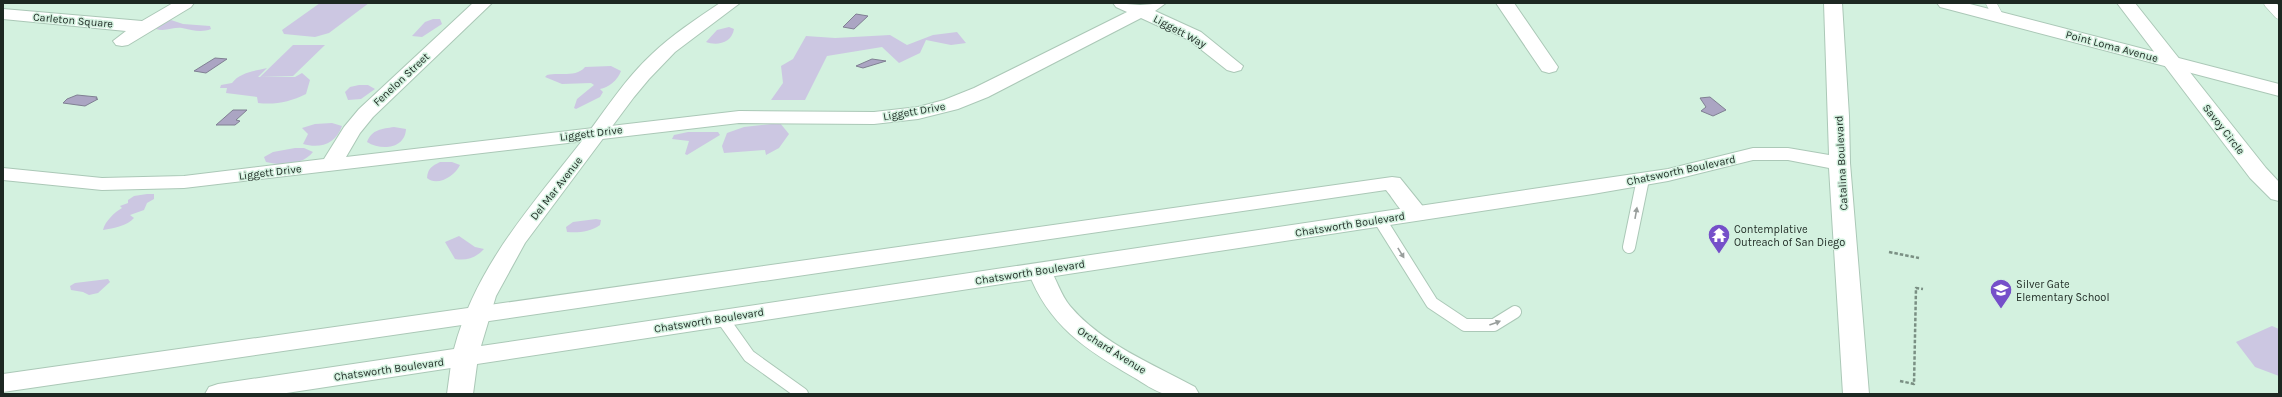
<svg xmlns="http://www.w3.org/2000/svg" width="2282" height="397" font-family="Karla,sans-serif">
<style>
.green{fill:#ccc7e2}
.water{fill:#aba5c3;stroke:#808093}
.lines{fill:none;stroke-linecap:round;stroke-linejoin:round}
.lane-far1-casing{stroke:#abc8b7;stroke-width:11}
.lane-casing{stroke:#abc8b7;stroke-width:14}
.street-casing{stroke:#abc8b7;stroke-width:2}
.secondary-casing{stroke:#abc8b7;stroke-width:2}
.path{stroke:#7a8f83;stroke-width:2.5;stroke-dasharray:3.5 2;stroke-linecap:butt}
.lane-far1{stroke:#fff;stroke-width:10}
.lane{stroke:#fff;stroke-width:12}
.street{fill:#fff;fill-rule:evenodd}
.secondary{fill:#fff;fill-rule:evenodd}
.oneway{fill:#999e9c}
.labels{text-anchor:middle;stroke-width:3;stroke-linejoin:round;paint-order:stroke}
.street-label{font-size:11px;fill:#1d2822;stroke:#d3f1df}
.poi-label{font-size:11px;fill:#1d2822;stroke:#d3f1df;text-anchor:start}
</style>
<rect width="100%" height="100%" fill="#d3f1df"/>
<path class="green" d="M 320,3 L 369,3 L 329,33 L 315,37 L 284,34 L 282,30 Z
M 433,19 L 440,19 L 442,24 L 422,37 L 412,36 L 425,22 Z
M 171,20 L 183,24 L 210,26 L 211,29 C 201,33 192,30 182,28 C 173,27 165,32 156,29 L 158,26 Z
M 729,27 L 734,29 C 732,43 717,46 706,42 L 717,30 Z
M 957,32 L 966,43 L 951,45 L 926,40 L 920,53 L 899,63 L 882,47 L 827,56 L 805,100 L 771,100 L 783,83 L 781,66 L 793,59 L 806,36 L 835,38 L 890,35 L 907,45 L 933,35 Z
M 293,45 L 325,45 L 293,76 L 260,77 Z
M 611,66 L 621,71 C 618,80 608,88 600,89 L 603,92 L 600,97 L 576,109 L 574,108 L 577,99 L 594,85 L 591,83 L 562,84 L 545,77 L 547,75 C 559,72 576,78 585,67 Z
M 267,68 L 258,77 L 295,77 L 302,73 L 310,80 L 306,94 C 290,102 275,105 258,103 L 257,97 L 226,93 L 227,88 L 220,88 L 221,85 L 232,83 C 240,72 255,71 267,68 Z
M 359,85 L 368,85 L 375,89 L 361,99 L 348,100 L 345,92 L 350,87 Z
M 332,123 L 342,126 C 336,144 320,149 303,144 L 308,134 L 302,128 L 315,124 Z
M 780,123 L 789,134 L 779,148 L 766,155 L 765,150 L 724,153 L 722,146 L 727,133 L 744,127 Z
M 394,127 L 406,129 C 405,149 381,151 367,142 C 372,129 382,129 394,127 Z
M 688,132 L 718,132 L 720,135 L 687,155 L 685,154 L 689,141 L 672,139 L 674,135 Z
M 295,148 L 304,148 L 313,152 C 303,165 281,166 266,162 L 264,157 L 273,152 Z
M 440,162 L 452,162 L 460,165 C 455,176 437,187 427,178 C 428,168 432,166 440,162 Z
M 147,194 L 154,194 L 154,199 L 147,203 L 144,210 L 130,215 L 134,218 C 127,226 114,228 103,230 C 105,221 115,212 122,208 L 120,206 L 128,203 L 128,200 L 134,196 Z
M 596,219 L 601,220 L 600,225 C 590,232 578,233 567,232 L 566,227 L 573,222 Z
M 459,236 L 475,247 L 484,249 C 476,258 466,261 455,259 L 445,242 Z
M 108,279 L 110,282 L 98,293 L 89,295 L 83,292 L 71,290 L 70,286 L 75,283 Z
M 2272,326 L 2279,329 L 2279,376 L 2255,367 L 2236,342 Z"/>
<path class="water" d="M 856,14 L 868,16 L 854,29 L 843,27 Z
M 215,58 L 227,59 L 206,73 L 194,71 Z
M 872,59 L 886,61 L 863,68 L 856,66 Z
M 77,95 L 97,97 L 96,99 L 98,99 L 85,106 L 63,103 L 67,99 Z
M 1710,97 L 1726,110 L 1713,116 L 1701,111 L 1706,107 L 1700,98 Z
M 233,110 L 247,110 L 236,120 L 240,121 L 235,125 L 216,125 Z"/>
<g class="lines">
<g class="lane-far1-casing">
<path id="lane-far1" d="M 1991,3 L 1998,16
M 2269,3 L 2279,14"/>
</g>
<g class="lane-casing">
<path id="lane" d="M 1380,220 L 1432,303 L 1465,325 L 1494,325 L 1515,312
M 1629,247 L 1643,179
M 722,318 L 749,356 L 802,394"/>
</g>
<g class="street-casing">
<path id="street" d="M 173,3 L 194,3 L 191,7 L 128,45 L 122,46 L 116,45 L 113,41 L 126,31 L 3,19 L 3,9 L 142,21 Z
M 473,3 L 492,3 L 373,117 L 360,133 L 346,157 L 739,111 L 874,112 L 918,107 L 944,100 L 974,88 L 1127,12 L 1116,7 L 1113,3 L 1140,5 L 1166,3 L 1155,11 L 1201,32 L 1243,66 L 1241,70 L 1234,72 L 1227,70 L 1189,40 L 1141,18 L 988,97 L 958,109 L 918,119 L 874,124 L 739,123 L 184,188 L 102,190 L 3,180 L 3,168 L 102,178 L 184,176 L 324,159 L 344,127 L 359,109 Z
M 1496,3 L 1514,3 L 1558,67 L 1556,71 L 1549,73 L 1542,71 Z
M 2117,3 L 2135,3 L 2266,168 L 2279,182 L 2279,201 L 2271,199 L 2250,178 Z
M 1392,177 L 1400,178 L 1425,209 L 1428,214 L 1425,219 C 1405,224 1398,204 1386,190 L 3,392 L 3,374 Z
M 1040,263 L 1048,266 C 1057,279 1060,294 1070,306 C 1102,344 1153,364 1195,387 L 1199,394 C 1189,394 1176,396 1166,394 C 1155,392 1142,382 1133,377 C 1085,349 1048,325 1028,271 L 1032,266 Z
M 465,348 L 474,351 L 478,357 L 473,394 L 447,394 L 452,357 L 456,351 Z"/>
</g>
<g class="secondary-casing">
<path id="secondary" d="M 720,3 L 740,3 L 675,52 L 649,79 L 634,97 L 525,243 L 496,296 L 481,346 L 1593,180 L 1668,169 L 1753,148 L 1788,148 L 1829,155 L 1824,3 L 1842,3 L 1849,116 L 1850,163 L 1869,394 L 1843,394 L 1829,168 L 1788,160 L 1753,160 L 1668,181 L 1593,194 L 280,394 L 205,394 L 209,387 L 218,384 L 454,349 C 476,265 533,204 585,137 C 607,108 625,79 652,54 C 672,35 696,19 720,3 Z
M 1937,3 L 1966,3 L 2279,84 L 2279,96 L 1940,7 Z"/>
</g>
<path class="path" d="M 1889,252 L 1919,258
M 1900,381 L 1914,384 L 1916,288 L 1923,289"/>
<use href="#lane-far1" class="lane-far1"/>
<use href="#lane" class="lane"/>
<use href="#street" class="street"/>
<use href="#secondary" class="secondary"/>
</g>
<defs><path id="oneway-solid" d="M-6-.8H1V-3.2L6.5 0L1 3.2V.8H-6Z"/></defs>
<g class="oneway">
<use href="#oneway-solid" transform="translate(1636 213) rotate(-80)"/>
<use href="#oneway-solid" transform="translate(1401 253) rotate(58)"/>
<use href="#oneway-solid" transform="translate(1495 323) rotate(-20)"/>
</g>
<defs>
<g id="temple-pin" transform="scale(1.15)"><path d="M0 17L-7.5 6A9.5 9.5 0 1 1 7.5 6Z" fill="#754fc9" stroke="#d3f1df"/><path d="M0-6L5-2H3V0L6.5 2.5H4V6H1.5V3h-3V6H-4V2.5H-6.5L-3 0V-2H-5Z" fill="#fff"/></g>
<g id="school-pin" transform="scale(1.15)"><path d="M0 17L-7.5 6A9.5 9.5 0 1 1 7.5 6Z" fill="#754fc9" stroke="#d3f1df"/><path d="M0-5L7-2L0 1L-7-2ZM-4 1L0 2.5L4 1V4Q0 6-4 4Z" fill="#fff"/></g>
</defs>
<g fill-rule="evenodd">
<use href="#temple-pin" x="1719" y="235"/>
<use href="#school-pin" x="2001" y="290"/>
</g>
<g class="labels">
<g class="street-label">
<text transform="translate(73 20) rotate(5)" y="4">Carleton Square</text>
<text transform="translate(1180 31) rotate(28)" y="4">Liggett Way</text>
<text transform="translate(2112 46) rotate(15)" y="4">Point Loma Avenue</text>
<text transform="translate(401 79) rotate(-43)" y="4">Fenelon Street</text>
<text transform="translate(914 111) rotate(-10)" y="4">Liggett Drive</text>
<text transform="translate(2224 129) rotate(52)" y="4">Savoy Circle</text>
<text transform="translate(591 133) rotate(-7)" y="4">Liggett Drive</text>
<text transform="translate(1841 163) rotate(-93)" y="4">Catalina Boulevard</text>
<text transform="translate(1681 170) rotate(-12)" y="4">Chatsworth Boulevard</text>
<text transform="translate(270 172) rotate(-7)" y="4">Liggett Drive</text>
<text transform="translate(556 188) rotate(-52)" y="4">Del Mar Avenue</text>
<text transform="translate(1350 224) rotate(-9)" y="4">Chatsworth Boulevard</text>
<text transform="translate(1030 272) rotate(-9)" y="4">Chatsworth Boulevard</text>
<text transform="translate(709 320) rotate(-9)" y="4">Chatsworth Boulevard</text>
<text transform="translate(1112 350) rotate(32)" y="4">Orchard Avenue</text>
<text transform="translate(389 369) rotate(-8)" y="4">Chatsworth Boulevard</text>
</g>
<g class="poi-label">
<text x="1734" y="233">Contemplative<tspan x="1734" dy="13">Outreach of San Diego</tspan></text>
<text x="2016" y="288">Silver Gate<tspan x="2016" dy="13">Elementary School</tspan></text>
</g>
</g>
<rect width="2282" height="397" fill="none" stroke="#1d2822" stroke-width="8"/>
</svg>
